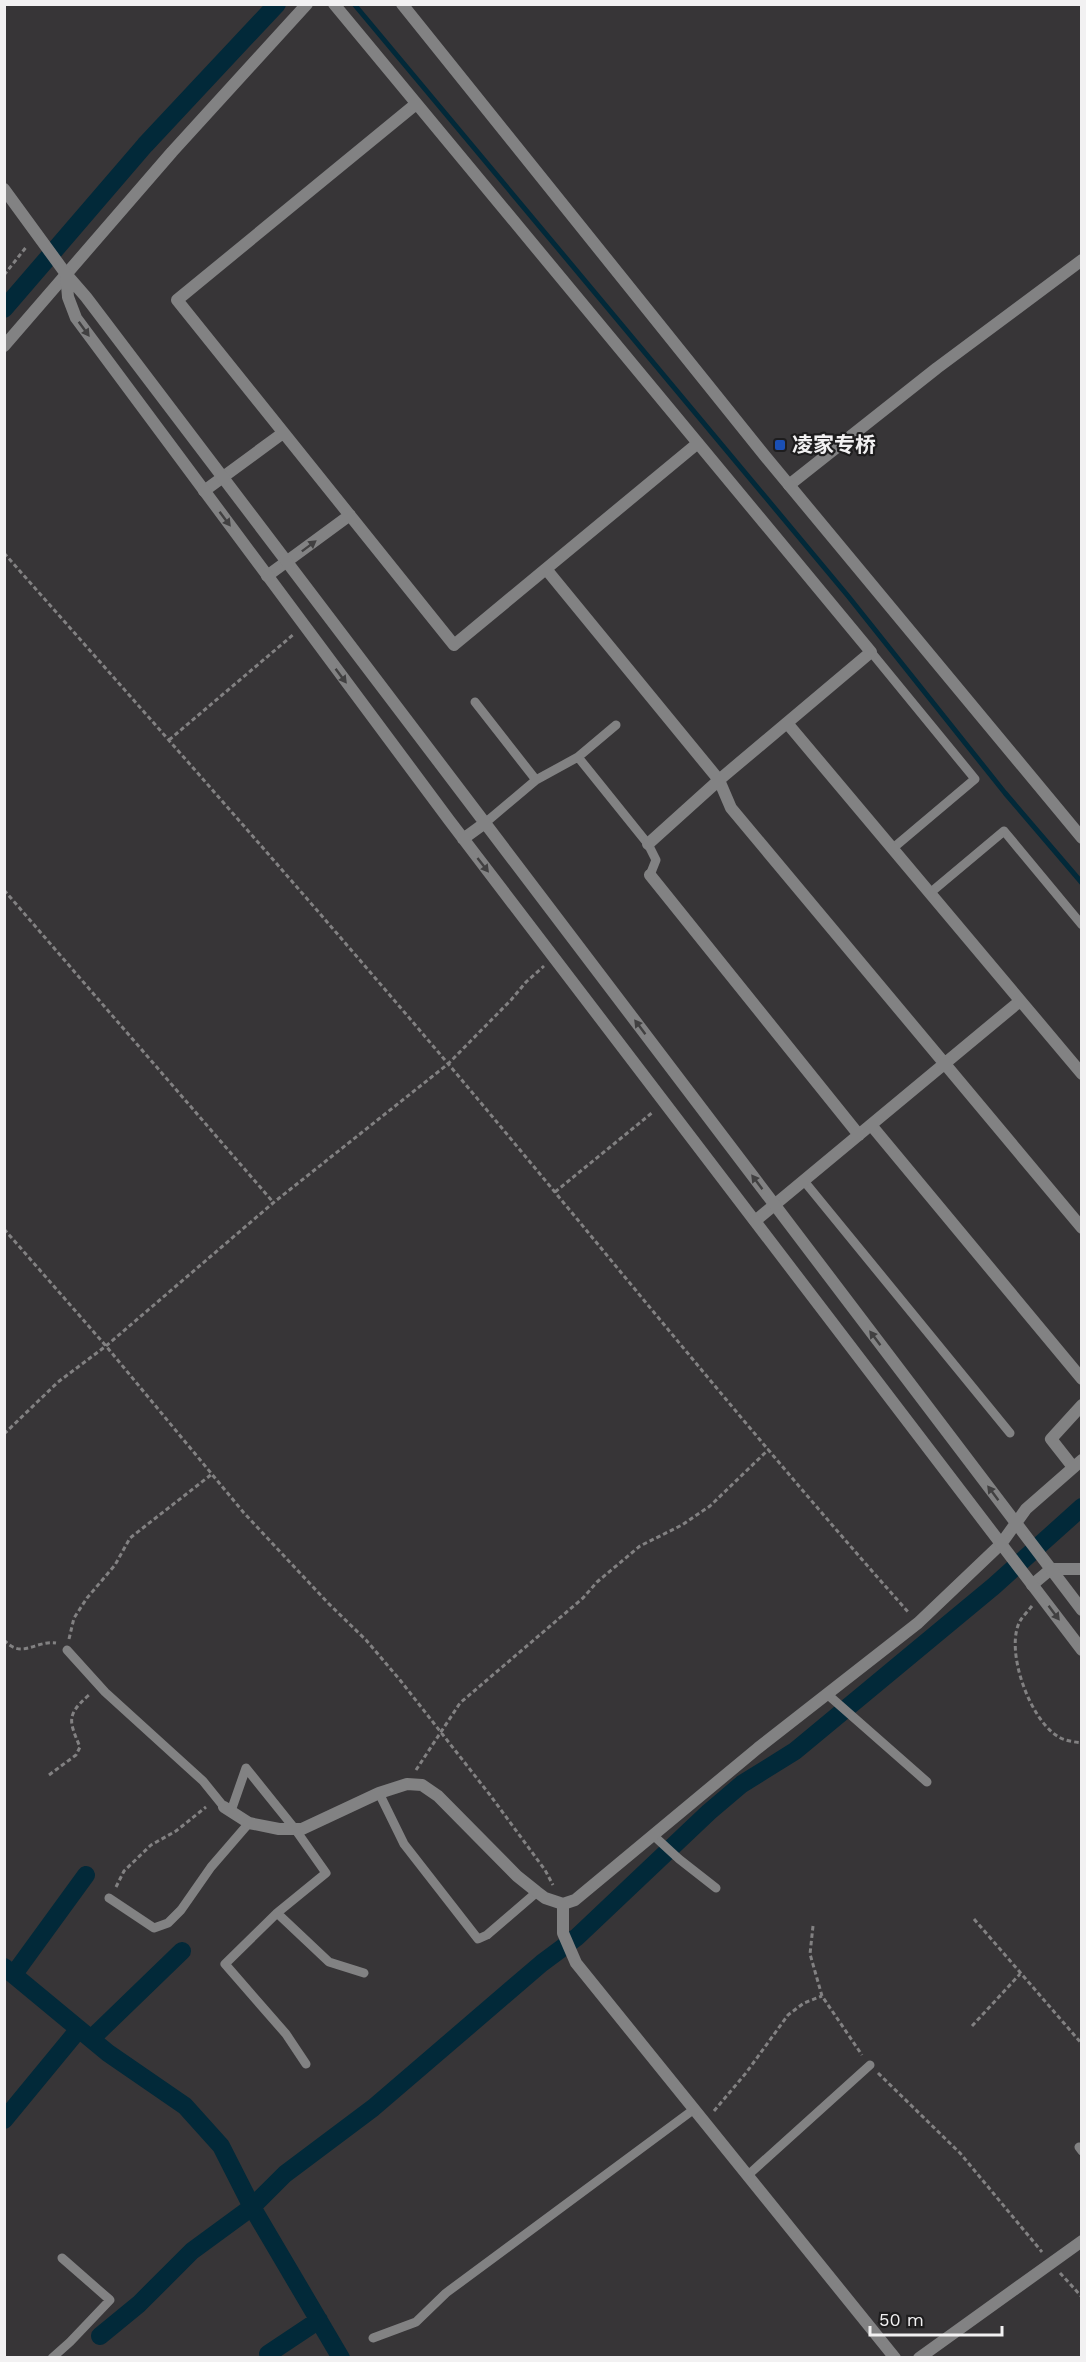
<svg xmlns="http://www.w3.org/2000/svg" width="1086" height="2362" font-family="'Work Sans','Noto Sans SC',sans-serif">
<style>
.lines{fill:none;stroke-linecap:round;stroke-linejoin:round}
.stream{stroke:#022939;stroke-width:5}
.canal{stroke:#022939;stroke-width:18}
.path{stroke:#828182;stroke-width:3;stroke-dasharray:4.5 3;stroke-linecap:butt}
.service{stroke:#828283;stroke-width:9}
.minor{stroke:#828283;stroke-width:12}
.tertiary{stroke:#828283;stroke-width:12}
.oneway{fill:#414041}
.transit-dot{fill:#1a4fb4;stroke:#1e1d1e;stroke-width:2}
.labels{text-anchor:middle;stroke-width:4.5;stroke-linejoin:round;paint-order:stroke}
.poi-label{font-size:21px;font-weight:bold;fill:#f2f1f2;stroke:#1e1d1e;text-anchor:start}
</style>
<rect width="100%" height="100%" fill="#373537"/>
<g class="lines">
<path class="stream" d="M 354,4 L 848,596 L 1005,793 L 1082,883"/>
<path class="canal" d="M 4,309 L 145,145 L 277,4
M 4,1967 L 108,2053 L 185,2106 L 221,2146 L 252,2207 L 341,2358
M 14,1974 L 86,1875
M 91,2039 L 182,1951
M 4,2120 L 79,2029
M 100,2336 L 139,2304 L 192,2251 L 252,2207 L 285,2174 L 373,2108 L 542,1963 L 577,1937 L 709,1812 L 742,1784 L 795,1751 L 994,1586 L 1082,1507
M 268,2354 L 319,2320"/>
<path class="path" d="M 4,275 L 27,246
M 4,553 C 154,723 304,893 450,1066 C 603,1248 751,1435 909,1613
M 169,740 L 294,634
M 4,890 L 273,1202
M 555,1192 L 653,1112
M 4,1229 L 106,1346 L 244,1513 L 328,1603 L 366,1640 L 400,1680 L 490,1795 L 545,1870 L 553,1885
M 4,1434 L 58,1382 L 106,1346 L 273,1203 L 448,1064 L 511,1000 L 526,982 L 544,966
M 1032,1606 C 1028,1611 1023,1616 1020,1621 C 1004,1651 1031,1722 1059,1737 C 1065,1741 1075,1742 1082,1743
M 69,1639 L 74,1618 L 87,1598 L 115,1565 L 130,1538 L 212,1474
M 4,1640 C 22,1660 35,1640 56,1643
M 416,1770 L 460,1703 L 583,1598 L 597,1582 L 640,1546 L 682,1525 L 710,1506 L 769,1449
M 49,1775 L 76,1755 L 80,1747 C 69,1721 66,1715 89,1695
M 116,1887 L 124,1871 L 151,1845 L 176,1831 L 206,1807
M 974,1919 L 1082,2044
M 813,1926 L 810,1954 L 822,1996 L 862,2055
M 972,2026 L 1020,1974
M 878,2073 L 960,2153 L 1042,2252
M 714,2111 L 746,2073 L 788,2015 L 804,2003 L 822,1996
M 1060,2273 L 1082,2297"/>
<path class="service" d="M 871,652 L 975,779 L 892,849
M 475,702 L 536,780
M 578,757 L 648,844 L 656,860 L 650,875
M 485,823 L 536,780 L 578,757 L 616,725
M 930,893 L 1004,831 L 1082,925
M 804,1181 L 1010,1433
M 67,1650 L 105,1692 L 203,1781 L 224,1807
M 827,1694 L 927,1782
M 379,1793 L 404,1844 L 478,1939 L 487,1935 L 537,1892
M 231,1811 L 246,1768 L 295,1829 L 326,1873 L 277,1913 L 225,1964 L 286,2034 L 306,2064
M 654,1836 L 679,1859 L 716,1888
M 109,1898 L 154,1928 L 168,1923 L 181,1910 L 211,1867 L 249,1823
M 277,1913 L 329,1962 L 364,1973
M 1079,2147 L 1082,2151
M 747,2176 L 870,2065
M 373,2338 L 416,2322 L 446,2293 L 693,2110
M 52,2358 L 70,2342 L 110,2300 L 62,2258"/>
<path class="minor" d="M 334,4 L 871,652 L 719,780 L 648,844
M 416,104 L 177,300 L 454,645 L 698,443
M 4,346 L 172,152 L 307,4
M 789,485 L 937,368 L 1082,260
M 204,491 L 283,433
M 546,569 L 719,780 L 731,808 L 1082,1228
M 267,576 L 350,515
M 787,723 L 1082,1074
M 650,875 L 859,1135
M 871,1125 L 1082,1379
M 755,1221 L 1020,1001
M 1073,1467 L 1051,1439 L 1082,1405
M 1032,1585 L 1051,1569 L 1082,1569
M 224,1807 L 249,1823 L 279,1829 L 302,1829 L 379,1793 L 407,1784 L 422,1785 L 438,1796 L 517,1876 L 537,1892 L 545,1898 L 563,1904 L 575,1900 L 758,1748 L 918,1623 L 1001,1544
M 563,1904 L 563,1933 L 576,1963 L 895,2358
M 919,2358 L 1082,2241"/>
<path class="tertiary" d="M 402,4 L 765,456 L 1082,838
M 4,189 L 66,274 L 86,297 L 1082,1610
M 66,274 L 68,297 L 76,318 L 449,820 L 1082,1650
M 463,839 L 485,823
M 1001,1544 L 1026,1509 L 1082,1460"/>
</g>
<defs><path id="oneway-solid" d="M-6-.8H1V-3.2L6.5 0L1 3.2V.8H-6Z" transform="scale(1.5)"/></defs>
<g class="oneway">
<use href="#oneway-solid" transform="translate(84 329) rotate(54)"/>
<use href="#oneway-solid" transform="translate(225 519) rotate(53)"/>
<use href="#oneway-solid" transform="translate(309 546) rotate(-37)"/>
<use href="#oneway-solid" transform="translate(341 676) rotate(53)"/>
<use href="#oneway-solid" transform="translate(483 865) rotate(52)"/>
<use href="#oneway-solid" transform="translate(640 1027) rotate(-127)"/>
<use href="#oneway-solid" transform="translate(757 1182) rotate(-127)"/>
<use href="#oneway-solid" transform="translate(875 1338) rotate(-127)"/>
<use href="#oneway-solid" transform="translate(993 1493) rotate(-127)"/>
<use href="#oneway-solid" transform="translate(1054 1613) rotate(53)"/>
</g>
<rect class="transit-dot" x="774" y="439" width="12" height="12" rx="3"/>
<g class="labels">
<g class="poi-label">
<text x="792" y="452">凌家专桥</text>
</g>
</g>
<rect width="1086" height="2362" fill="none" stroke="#f2f1f2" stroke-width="12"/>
<path d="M870 2326v9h132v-9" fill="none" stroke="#f2f1f2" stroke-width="3"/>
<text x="879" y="2326" font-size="18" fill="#f2f1f2" stroke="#1e1d1e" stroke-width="4.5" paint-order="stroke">50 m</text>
</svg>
